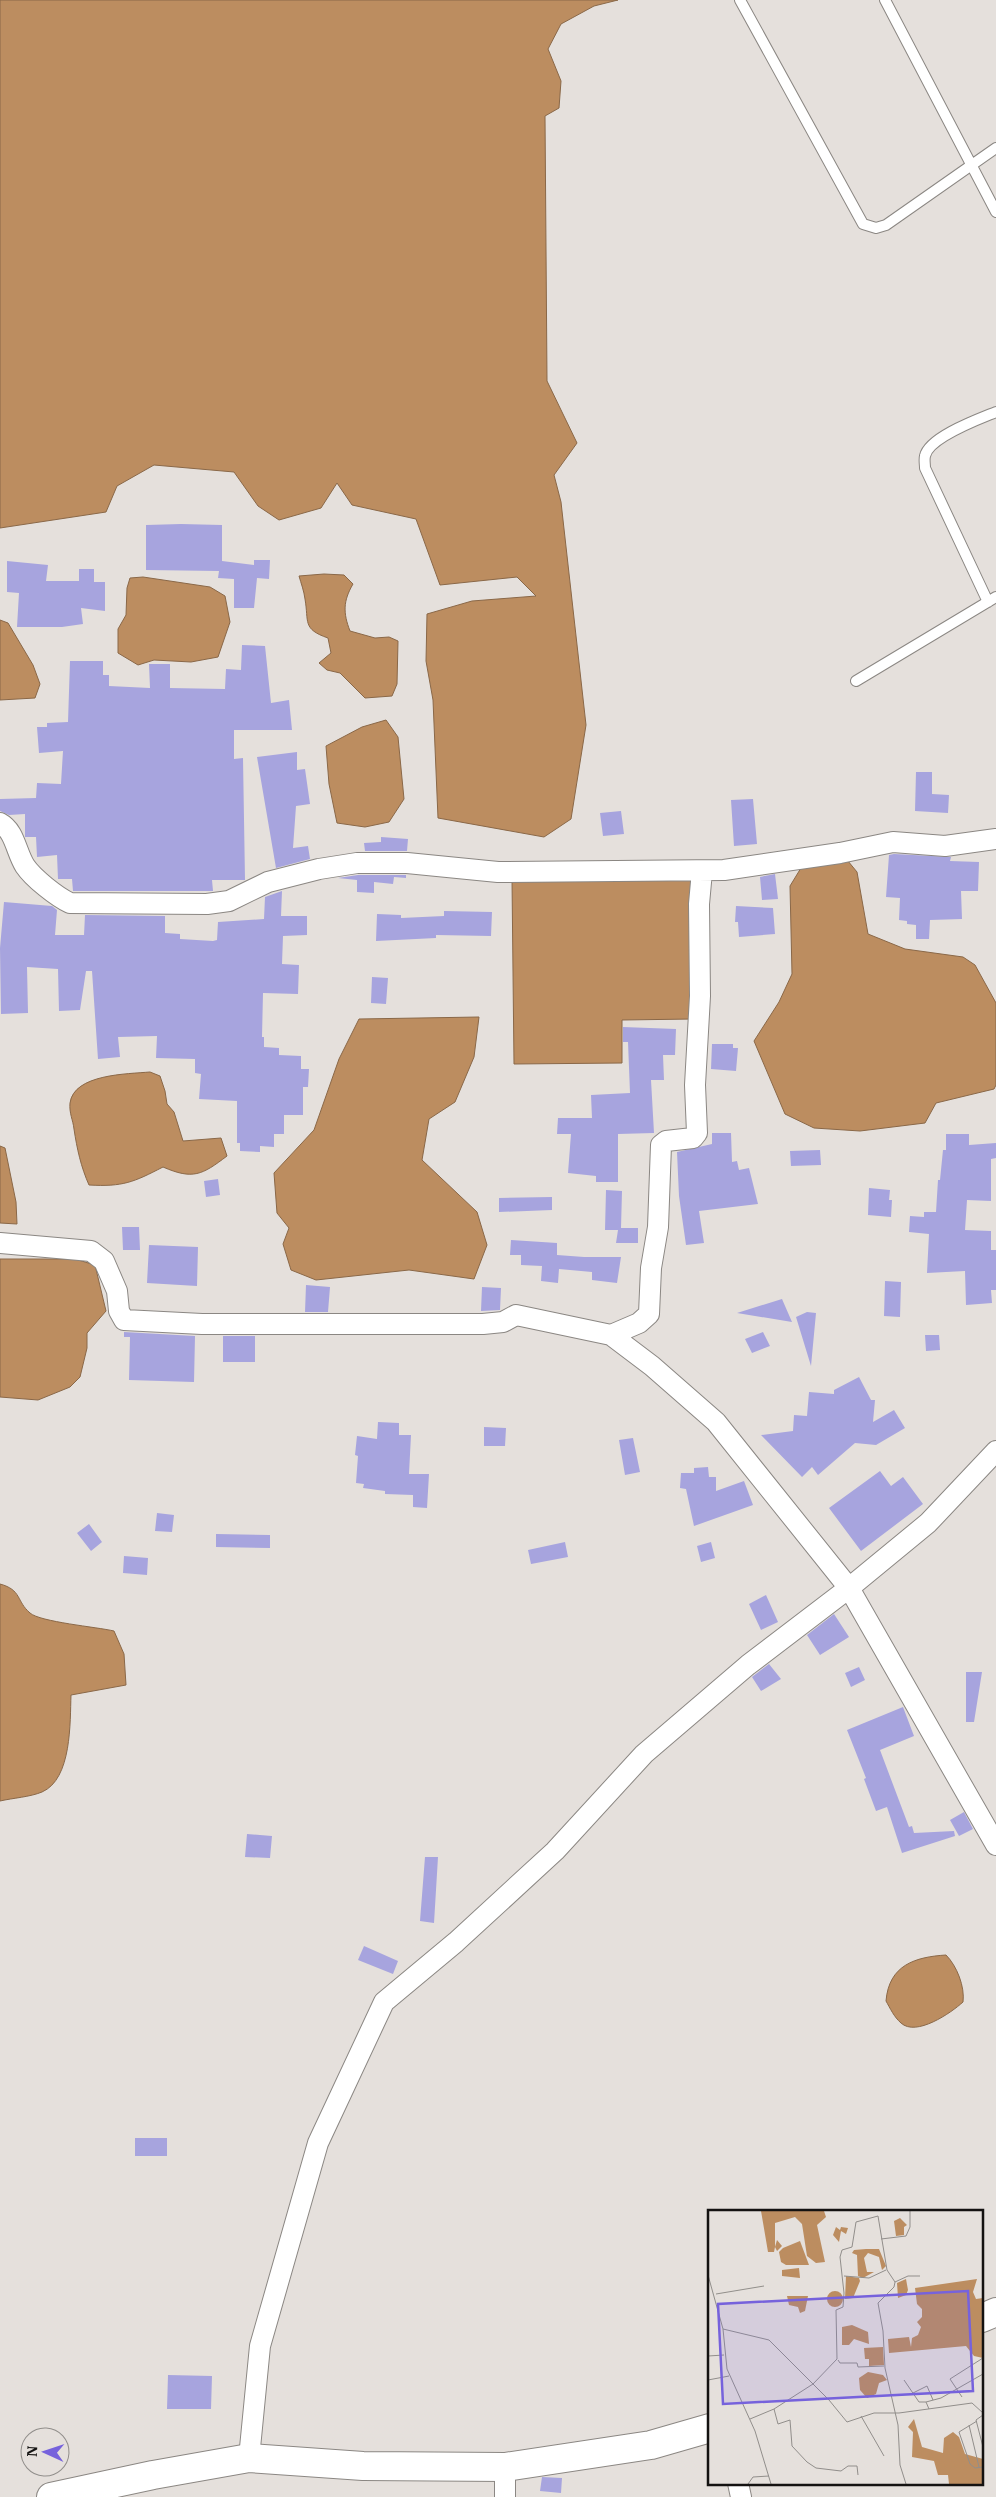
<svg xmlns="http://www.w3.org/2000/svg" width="996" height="2497" font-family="'IBM Plex Serif',serif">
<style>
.water{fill:#bc8d60;stroke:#8a6848}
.building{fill:#a7a4de}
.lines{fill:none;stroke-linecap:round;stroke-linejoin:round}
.lane-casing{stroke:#8b8783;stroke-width:12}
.street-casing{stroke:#8b8783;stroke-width:22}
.secondary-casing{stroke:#8b8783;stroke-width:30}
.lane{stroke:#fff;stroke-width:10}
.street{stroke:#fff;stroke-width:20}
.secondary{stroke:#fff;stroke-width:28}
.inset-road{fill:none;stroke:#918e8b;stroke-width:1}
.view{fill:#7662dc;fill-opacity:0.15;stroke:#7662dc;stroke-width:2.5}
.inset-edge{fill:none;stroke:#141211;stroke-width:2.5}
</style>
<rect width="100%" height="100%" fill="#e5e0dc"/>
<path class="water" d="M 0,0 L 618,0 L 594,6 L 561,24 L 548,49 L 561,81 L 559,108 L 545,116 L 547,381 L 577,443 L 554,475 L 561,502 L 586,725 L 571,819 L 544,837 L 438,818 L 433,700 L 426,661 L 427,614 L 472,601 L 536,596 L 517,577 L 440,585 L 416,519 L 352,505 L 337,483 L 321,508 L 279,520 L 258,506 L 234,472 L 154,465 L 117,486 L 106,512 L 0,528 Z
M 324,574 L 344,575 L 353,584 C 343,601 343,613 350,631 L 375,638 L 389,637 L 398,641 L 397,684 L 392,696 L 365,698 L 340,673 L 327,670 L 319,663 L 331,653 L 328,638 C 302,629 309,622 305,599 C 304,591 301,583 299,576 Z
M 143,577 L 210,587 L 225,596 L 230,622 L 218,657 L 191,662 L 154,660 L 138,665 L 118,653 L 118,629 L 126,615 L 127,588 L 130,578 Z
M 0,620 L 8,623 L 33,665 L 40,684 L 35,698 L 0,700 Z
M 386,720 L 398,737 L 404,799 L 389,822 L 365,827 L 337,823 L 329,784 L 326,746 L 362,727 Z
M 843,855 L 857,872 L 868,934 L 905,949 L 963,957 L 975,965 L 996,1003 L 996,1085 L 994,1089 L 936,1103 L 925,1123 L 860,1131 L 814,1128 L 785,1114 L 754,1041 L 779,1002 L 792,974 L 790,886 L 804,863 Z
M 691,877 L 693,1019 L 622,1020 L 622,1063 L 514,1064 L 512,879 Z
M 479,1017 L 474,1057 L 455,1102 L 429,1119 L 422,1160 L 477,1212 L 487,1245 L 474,1279 L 409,1270 L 316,1280 L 291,1270 L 283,1244 L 289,1228 L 277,1213 L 274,1173 L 314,1130 L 339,1059 L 359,1019 Z
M 150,1072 L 160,1076 L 165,1091 L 167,1104 L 174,1112 L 183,1141 L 221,1138 L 227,1156 C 202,1175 193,1180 163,1167 C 134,1182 123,1187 89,1185 C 81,1167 77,1149 74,1129 C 73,1120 69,1113 70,1103 C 74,1074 127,1074 150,1072 Z
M 0,1146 L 5,1148 L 16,1202 L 17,1224 L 0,1223 Z
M 0,1259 L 75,1259 L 95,1265 L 106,1311 L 87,1333 L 87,1348 L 80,1377 L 70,1387 L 38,1400 L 0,1397 Z
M 0,1584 C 22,1590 16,1601 30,1613 C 40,1622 97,1627 114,1631 L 124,1654 L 126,1685 L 71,1695 C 70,1722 72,1779 42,1792 C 30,1797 13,1798 0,1801 Z
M 946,1955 C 957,1966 965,1987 963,2002 C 951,2013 916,2037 901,2023 C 894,2017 890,2008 886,2001 C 889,1965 915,1957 946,1955 Z"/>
<path class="building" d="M 181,524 L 222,525 L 222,561 L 254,565 L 254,560 L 270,560 L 269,579 L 257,578 L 254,608 L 234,608 L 234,579 L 218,578 L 219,571 L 146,570 L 146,525 Z
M 7,561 L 48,565 L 46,581 L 79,581 L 79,569 L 94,569 L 94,582 L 105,582 L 105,611 L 81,608 L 83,624 L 62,627 L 17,627 L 19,593 L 7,592 Z
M 242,645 L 265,646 L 271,703 L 289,700 L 292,730 L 234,730 L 234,759 L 243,758 L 245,880 L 212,880 L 213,891 L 73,891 L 72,879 L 58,879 L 57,855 L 37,857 L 36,837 L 25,837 L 25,814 L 9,815 L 0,811 L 0,799 L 36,798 L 37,783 L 61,784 L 63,751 L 39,753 L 37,727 L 47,727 L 47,723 L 68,722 L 70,661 L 103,661 L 103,675 L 109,675 L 109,686 L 150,688 L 149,664 L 170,664 L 170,688 L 225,689 L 226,669 L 241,670 Z
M 297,752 L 297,770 L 305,769 L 310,804 L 296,806 L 293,848 L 308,846 L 310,859 L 276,868 L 257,757 Z
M 916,772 L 932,772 L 932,794 L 949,795 L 948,813 L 915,811 Z
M 753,799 L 757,844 L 734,846 L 731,800 Z
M 621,811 L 624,834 L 603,836 L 600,813 Z
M 381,837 L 408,839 L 407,851 L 365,851 L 364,843 L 381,842 Z
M 894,854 L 951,857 L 950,861 L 979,862 L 978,891 L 961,891 L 962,919 L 930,920 L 929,939 L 916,939 L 916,925 L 907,924 L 907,921 L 899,920 L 900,898 L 886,897 L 889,855 Z
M 775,874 L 778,899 L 762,900 L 760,877 Z
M 358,875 L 406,875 L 406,878 L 394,877 L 393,884 L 374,882 L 374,893 L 357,892 L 357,880 L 338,878 Z
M 282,891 L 281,916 L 307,916 L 307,935 L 283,936 L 282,964 L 299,965 L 298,994 L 263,993 L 262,1037 L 264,1037 L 264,1047 L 279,1048 L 279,1055 L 301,1056 L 301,1069 L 309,1069 L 308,1087 L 303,1087 L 303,1115 L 284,1115 L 284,1134 L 274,1134 L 274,1147 L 260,1146 L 260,1152 L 240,1151 L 240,1143 L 237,1143 L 237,1101 L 199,1099 L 201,1074 L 195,1073 L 195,1059 L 156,1058 L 157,1036 L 118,1037 L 120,1057 L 98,1059 L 92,971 L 86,971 L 80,1010 L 59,1011 L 58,969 L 27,967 L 28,1013 L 1,1014 L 0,948 L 4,902 L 52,906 L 57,910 L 55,935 L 84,935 L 85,915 L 165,916 L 165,933 L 180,934 L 180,939 L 213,941 L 217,940 L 218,922 L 264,919 L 265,897 Z
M 736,906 L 773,908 L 775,934 L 739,937 L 738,922 L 735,922 Z
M 444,911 L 492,912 L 491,936 L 436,935 L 436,938 L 376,941 L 377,914 L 401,915 L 401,918 L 444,916 Z
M 372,977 L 388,978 L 386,1004 L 371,1003 Z
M 623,1027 L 676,1029 L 675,1055 L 663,1055 L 664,1080 L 651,1080 L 654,1133 L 618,1134 L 618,1182 L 596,1182 L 596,1176 L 568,1173 L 571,1134 L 557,1134 L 558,1118 L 592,1118 L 591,1095 L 630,1093 L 628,1042 L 623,1042 Z
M 712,1044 L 733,1044 L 733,1048 L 738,1048 L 736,1071 L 711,1069 Z
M 712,1133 L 731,1133 L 732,1162 L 737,1161 L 739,1170 L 749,1168 L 758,1204 L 699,1211 L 704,1243 L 686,1245 L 679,1196 L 677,1152 L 712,1144 Z
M 946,1134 L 969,1134 L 969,1145 L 996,1143 L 996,1158 L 991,1159 L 991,1201 L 967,1200 L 965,1230 L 991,1231 L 991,1250 L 996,1250 L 996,1290 L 991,1290 L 992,1303 L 966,1305 L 965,1271 L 927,1273 L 929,1234 L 909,1232 L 910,1216 L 924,1217 L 924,1212 L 936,1212 L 938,1180 L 940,1180 L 943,1150 L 946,1150 Z
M 820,1150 L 821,1165 L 791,1166 L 790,1151 Z
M 218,1179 L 220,1195 L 206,1197 L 204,1181 Z
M 869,1188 L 890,1190 L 889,1200 L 892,1200 L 891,1217 L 868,1215 Z
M 606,1190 L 622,1191 L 621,1228 L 638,1228 L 638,1243 L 616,1243 L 618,1230 L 605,1230 Z
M 552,1197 L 552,1210 L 499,1212 L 499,1198 Z
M 122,1227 L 139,1227 L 140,1250 L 123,1250 Z
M 511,1240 L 557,1243 L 557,1255 L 584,1257 L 621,1257 L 617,1283 L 592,1280 L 592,1272 L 559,1269 L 558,1283 L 541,1281 L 542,1266 L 521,1265 L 521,1255 L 510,1255 Z
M 149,1245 L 198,1247 L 197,1286 L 147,1283 Z
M 885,1281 L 901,1282 L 900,1317 L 884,1316 Z
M 306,1285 L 330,1287 L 328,1312 L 305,1312 Z
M 482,1287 L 501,1288 L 500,1310 L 481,1311 Z
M 782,1299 L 792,1322 L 737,1313 Z
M 807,1312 L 816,1313 L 811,1366 L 796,1317 Z
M 124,1332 L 195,1336 L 194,1382 L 129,1380 L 130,1337 L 124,1337 Z
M 763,1332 L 770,1346 L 752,1353 L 745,1339 Z
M 925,1335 L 939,1335 L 940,1350 L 926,1351 Z
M 223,1336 L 255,1336 L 255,1362 L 223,1362 Z
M 859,1377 L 871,1400 L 875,1400 L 873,1422 L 894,1410 L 905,1428 L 876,1445 L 855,1443 L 818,1475 L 812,1467 L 802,1477 L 761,1435 L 793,1431 L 794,1415 L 807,1416 L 809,1392 L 834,1394 L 834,1390 Z
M 378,1422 L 399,1423 L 399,1435 L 411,1435 L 409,1474 L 429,1474 L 427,1508 L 413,1507 L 413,1495 L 385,1494 L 385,1491 L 363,1488 L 364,1484 L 356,1483 L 358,1456 L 355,1455 L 357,1436 L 377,1439 Z
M 484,1427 L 506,1428 L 505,1446 L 484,1446 Z
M 633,1438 L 640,1472 L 625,1475 L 619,1440 Z
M 708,1467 L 709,1477 L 716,1477 L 716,1491 L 744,1481 L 753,1505 L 694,1526 L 686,1489 L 680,1488 L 681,1473 L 694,1473 L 694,1468 Z
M 880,1471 L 891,1486 L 903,1477 L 923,1504 L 861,1551 L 829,1508 Z
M 157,1513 L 174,1515 L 172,1532 L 155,1531 Z
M 89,1524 L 102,1542 L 91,1551 L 77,1533 Z
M 216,1534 L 270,1535 L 270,1548 L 216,1547 Z
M 565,1542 L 568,1557 L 531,1564 L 528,1550 Z
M 711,1542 L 715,1558 L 701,1562 L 697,1546 Z
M 124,1556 L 148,1558 L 147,1575 L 123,1573 Z
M 766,1595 L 778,1622 L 761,1630 L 749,1604 Z
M 834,1614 L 849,1637 L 820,1655 L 807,1635 Z
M 769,1664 L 781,1679 L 761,1691 L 752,1677 Z
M 859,1667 L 865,1680 L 851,1687 L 845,1673 Z
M 966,1672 L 982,1672 L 974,1722 L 966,1722 Z
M 903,1707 L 914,1736 L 880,1750 L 909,1827 L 912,1826 L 914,1833 L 954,1831 L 955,1836 L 902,1853 L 887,1807 L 876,1811 L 864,1779 L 866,1778 L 847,1730 Z
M 964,1812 L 973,1829 L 959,1836 L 950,1820 Z
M 247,1834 L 272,1836 L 270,1858 L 245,1857 Z
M 425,1857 L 438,1857 L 434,1923 L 420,1921 Z
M 364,1946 L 398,1961 L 393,1974 L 358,1960 Z
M 135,2138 L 167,2138 L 167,2156 L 135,2156 Z
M 168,2375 L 212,2376 L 211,2409 L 167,2409 Z
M 542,2477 L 562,2478 L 561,2493 L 540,2491 Z"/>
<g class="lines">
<g class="lane-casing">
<path id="lane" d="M 740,0 L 863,224 L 876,228 L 886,225 L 996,148
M 885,0 L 996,212
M 988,602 L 925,468 C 925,464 924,460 925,456 C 929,437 979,419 996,412
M 856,681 L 996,597"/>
</g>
<g class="street-casing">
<path id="street" d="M 0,823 C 15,831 16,852 25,866 C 33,878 57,897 70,903 L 207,904 L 229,901 L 268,882 L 319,869 L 357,863 L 407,863 L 498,872 L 724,870 L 840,853 L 893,842 L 945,846 L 996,839
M 0,1243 L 91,1251 L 104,1261 L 117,1291 L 119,1311 L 124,1320 L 202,1324 L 483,1324 L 503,1322 L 516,1315 L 611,1335 L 652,1366 L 716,1422 L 849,1588 L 996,1845
M 611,1335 L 639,1323 L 649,1314 L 651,1268 L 658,1227 L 661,1145 L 666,1141 L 693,1138 L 697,1133 L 695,1085 L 700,996 L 699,904 L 702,871
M 249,2458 L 260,2346 L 318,2143 L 384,2002 L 456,1942 L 555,1851 L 644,1754 L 748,1665 L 849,1588 L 928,1523 L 996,1451
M 505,2467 L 505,2497
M 738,2483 L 741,2497"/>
</g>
<g class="secondary-casing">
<path id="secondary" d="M 982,2318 L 996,2312
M 51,2497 L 153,2475 L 249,2458 L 363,2466 L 505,2467 L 651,2445 L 710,2428"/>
</g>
<use href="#lane" class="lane"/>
<use href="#street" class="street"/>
<use href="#secondary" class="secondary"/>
</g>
<g transform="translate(708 2210)">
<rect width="275" height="275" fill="#e5e0dc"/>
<path d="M 53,1 L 116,1 L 118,7 L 109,15 L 117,52 L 108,53 L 99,46 L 94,14 L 87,7 L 67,13 L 67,37 L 69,30 L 74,36 L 69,41 L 67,37 L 66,42 L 60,42 ZM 192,8 L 199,15 L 196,17 L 196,25 L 188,26 L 186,11 ZM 128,17 L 132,20 L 133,17 L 140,18 L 138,24 L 133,21 L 131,32 L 125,25 ZM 92,31 L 101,55 L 78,55 L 73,52 L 71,42 L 75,38 ZM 158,39 L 171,39 L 178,56 L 174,60 L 171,47 L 160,43 L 156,48 L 159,62 L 166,62 L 155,68 L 150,66 L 149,45 L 144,43 L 146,40 ZM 91,58 L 92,68 L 74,66 L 74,60 ZM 138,66 L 151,68 L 152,71 L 145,88 L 137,89 ZM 198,69 L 200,80 L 198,85 L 190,88 L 189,73 ZM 269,69 L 265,82 L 268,89 L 275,88 L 275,148 L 266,146 L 258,136 L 181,143 L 180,129 L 201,127 L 203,137 L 204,128 L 210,125 L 213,117 L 209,112 L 214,107 L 214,99 L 209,94 L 207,78 ZM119 89a8 8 0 1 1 16 0a8 8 0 1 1-16 0ZM 79,86 L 100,86 L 97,101 L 92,103 L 90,97 L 81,95 ZM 144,115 L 160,122 L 161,134 L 146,129 L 141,135 L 134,135 L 134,117 ZM 175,137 L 176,155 L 161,156 L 161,149 L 157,149 L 156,138 ZM 160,162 L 175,165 L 179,170 L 171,173 L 168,184 L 159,188 L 152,180 L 151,168 ZM 206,209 L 214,237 L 235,243 L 236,228 L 245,222 L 251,227 L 257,244 L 275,249 L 275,274 L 241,274 L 240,265 L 230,265 L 226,251 L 204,247 L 205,222 L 200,217 Z" fill="#bc8d60"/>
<path class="inset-road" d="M 173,29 L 198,26 L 202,17 L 202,1M 0,65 L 15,119 L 19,159 L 47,221 L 63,274M 136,66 L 161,68 L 178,60M 8,84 L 56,76M 15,119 L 61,130 L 121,190 L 139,212 L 166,203 L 191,203 L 264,193 L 275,203M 0,146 L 16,145M 130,150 L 132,153 L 149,153 L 150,157 L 176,156M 0,170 L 21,166M 196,170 L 211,192 L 218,192 L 221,199M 205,183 L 219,176 L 225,190M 254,187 L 242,169 L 275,148M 218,192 L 233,188 L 275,164M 66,199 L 70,214 L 82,210 L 84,236 L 99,252 L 108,258 L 133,261 L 140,256 L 149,256 L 150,265M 275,205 L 268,210 L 275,237M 153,206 L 176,246M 42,209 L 66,199 L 105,174 L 129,149 L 128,100 L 135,97 L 136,83 L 132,47 L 134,40 L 144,37 L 148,12 L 170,6 L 179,60 L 187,72M 269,211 L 251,222 L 262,254 L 267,258 L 275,257M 261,215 L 271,257M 40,274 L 45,267 L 61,266M 198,274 L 192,255 L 190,215 L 177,158 L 175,121 L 170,93 L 186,77 L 187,72 L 200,66 L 212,66"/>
<path class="view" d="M 260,81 L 265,181 L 15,194 L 10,94 Z"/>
<rect width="275" height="275" class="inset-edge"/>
</g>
<g transform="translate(45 2452) rotate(273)"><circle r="24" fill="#e5e0dc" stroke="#918e8b"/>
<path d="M0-4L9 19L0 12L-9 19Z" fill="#7662dc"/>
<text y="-8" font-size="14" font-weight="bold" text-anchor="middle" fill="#141211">N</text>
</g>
</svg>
